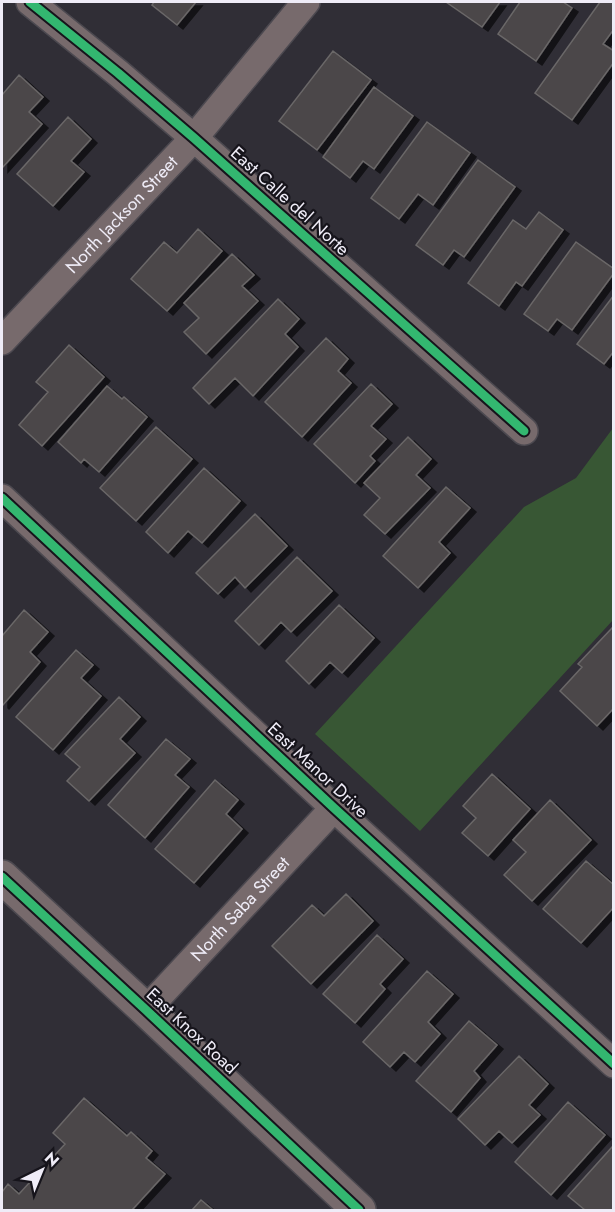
<svg xmlns="http://www.w3.org/2000/svg" width="615" height="1212" font-family="Jost,sans-serif">
<style>
.green{fill:#385734}
.building{fill:#4b4748;stroke:#6a6768;stroke-width:1.5;filter:url(#shadow)}
.lines{fill:none;stroke-linecap:round;stroke-linejoin:round}
.minor-casing{stroke:#4c4950;stroke-width:30}
.tertiary-casing{stroke:#4c4950;stroke-width:36}
.minor{stroke:#776a6c;stroke-width:27}
.tertiary{stroke:#776a6c;stroke-width:33}
.cycleway-casing{stroke:#16141b;stroke-width:13}
.cycleway{stroke:#33b770;stroke-width:9}
.labels{text-anchor:middle;stroke-width:4.5;stroke-linejoin:round;paint-order:stroke}
.street-label{font-size:18px;fill:#efecf7;stroke:#16141b}
</style>
<defs>
<filter id="shadow"><feDropShadow dx="6" dy="4" stdDeviation="0" flood-color="#0009"/></filter>
</defs>
<rect width="100%" height="100%" fill="#302e36"/>
<path class="green" d="M 613,428 L 613,620 L 420,831 L 315,734 L 524,507 L 576,478 Z"/>
<path class="building" d="M 154,2 L 196,2 L 177,25 L 152,5 Z
M 446,2 L 500,2 L 482,27 Z
M 520,2 L 563,2 L 572,8 L 536,61 L 498,34 Z
M 600,2 L 614,2 L 614,29 L 603,44 L 614,51 L 614,62 L 572,120 L 535,93 Z
M 333,51 L 371,80 L 317,150 L 279,121 Z
M 19,75 L 43,97 L 29,112 L 42,124 L 2,168 L 2,95 Z
M 374,87 L 413,116 L 374,169 L 363,161 L 350,178 L 323,157 Z
M 68,117 L 91,139 L 71,161 L 84,172 L 53,206 L 17,174 Z
M 427,122 L 470,153 L 433,205 L 418,194 L 399,219 L 371,198 Z
M 478,160 L 515,187 L 464,257 L 454,250 L 443,265 L 416,245 Z
M 539,212 L 563,230 L 522,286 L 516,282 L 499,306 L 468,283 L 513,220 L 526,229 Z
M 198,229 L 222,251 L 167,311 L 131,279 L 164,242 L 177,253 Z
M 576,242 L 614,269 L 614,273 L 572,330 L 557,319 L 548,331 L 524,314 Z
M 232,254 L 254,275 L 242,286 L 258,301 L 206,354 L 184,332 L 199,318 L 184,303 Z
M 614,295 L 614,351 L 604,364 L 577,344 Z
M 278,299 L 299,319 L 285,334 L 298,347 L 253,396 L 235,378 L 209,404 L 193,388 Z
M 326,338 L 348,359 L 338,371 L 351,383 L 302,437 L 265,402 Z
M 69,345 L 104,377 L 42,446 L 19,425 L 48,392 L 36,382 Z
M 371,384 L 392,404 L 371,426 L 386,439 L 370,456 L 375,461 L 355,483 L 314,444 Z
M 107,386 L 122,399 L 124,397 L 147,417 L 99,472 L 84,459 L 81,463 L 58,442 Z
M 156,427 L 192,459 L 136,521 L 100,488 Z
M 408,437 L 431,459 L 416,475 L 430,488 L 385,534 L 364,515 L 380,498 L 364,483 Z
M 204,468 L 240,501 L 202,543 L 188,531 L 168,553 L 146,532 Z
M 446,487 L 470,508 L 439,542 L 450,553 L 418,588 L 383,556 Z
M 255,514 L 287,546 L 245,588 L 235,577 L 218,594 L 196,573 Z
M 297,557 L 332,591 L 291,632 L 281,622 L 259,645 L 235,621 Z
M 339,605 L 374,638 L 342,673 L 330,662 L 309,684 L 286,661 Z
M 24,610 L 48,632 L 30,652 L 40,662 L 3,705 L 2,704 L 2,636 Z
M 614,626 L 614,708 L 597,726 L 560,691 L 582,667 L 578,664 Z
M 76,650 L 93,665 L 81,678 L 101,696 L 53,750 L 16,717 Z
M 119,697 L 140,717 L 120,739 L 135,753 L 89,801 L 67,781 L 80,767 L 65,754 Z
M 166,739 L 190,759 L 175,775 L 189,787 L 145,838 L 108,805 Z
M 492,774 L 530,809 L 488,856 L 462,833 L 476,818 L 463,806 Z
M 215,780 L 238,800 L 226,814 L 242,829 L 194,883 L 155,849 Z
M 550,800 L 591,840 L 532,901 L 504,875 L 526,852 L 513,840 Z
M 586,861 L 614,885 L 614,907 L 581,943 L 543,909 Z
M 346,894 L 373,921 L 311,984 L 272,946 L 312,905 L 324,916 Z
M 377,935 L 403,959 L 380,984 L 385,989 L 355,1023 L 323,994 Z
M 427,971 L 453,994 L 428,1022 L 440,1034 L 415,1062 L 404,1052 L 390,1067 L 363,1042 Z
M 469,1021 L 497,1045 L 474,1071 L 480,1078 L 451,1112 L 416,1081 Z
M 519,1056 L 548,1084 L 529,1105 L 540,1115 L 512,1143 L 499,1131 L 485,1145 L 458,1119 Z
M 84,1098 L 127,1136 L 131,1132 L 152,1151 L 146,1158 L 165,1174 L 132,1210 L 2,1210 L 2,1192 L 8,1184 L 19,1194 L 65,1144 L 53,1133 Z
M 568,1102 L 605,1135 L 551,1195 L 515,1162 Z
M 613,1146 L 614,1210 L 585,1210 L 568,1196 Z
M 201,1200 L 213,1210 L 192,1210 Z"/>
<g class="lines">
<g class="minor-casing">
<g id="minor">
<path d="M 30,2 L 118,73 L 194,138 L 524,431"/>
<path id="s1" d="M 2,341 L 194,138 L 306,2"/>
<path d="M 2,498 L 334,808 L 614,1064"/>
<path id="s2" d="M 146,1010 L 334,808"/>
</g>
</g>
<g class="tertiary-casing">
<path id="tertiary" d="M 2,877 L 146,1010 L 359,1210"/>
</g>
<use href="#minor" class="minor"/>
<use href="#tertiary" class="tertiary"/>
<g class="cycleway-casing">
<path id="cycleway" d="M 30,2 L 118,73 L 194,138 L 524,431
M 2,498 L 334,808 L 614,1064
M 2,877 L 146,1010 L 359,1210"/>
</g>
<use href="#cycleway" class="cycleway"/>
</g>
<g class="labels">
<g class="street-label">
<text transform="translate(290 201) rotate(42)" y="6">East Calle del Norte</text>
<text dy="6" stroke="none"><textPath href="#s1" startOffset="174">North Jackson Street</textPath></text>
<text transform="translate(318 770) rotate(43)" y="6">East Manor Drive</text>
<text dy="6" stroke="none"><textPath href="#s2" startOffset="138">North Saba Street</textPath></text>
<text transform="translate(192 1031) rotate(43)" y="6">East Knox Road</text>
</g>
</g>
<rect width="615" height="1212" fill="none" stroke="#efecf7" stroke-width="6"/>
<g transform="translate(42 1170) rotate(43)" stroke="#16141b" stroke-width="4.5" paint-order="stroke">
<path d="M0-4.5L10 22L0 15L-10 22Z" fill="#efecf7"/>
<text y="-9" font-size="16" font-weight="bold" text-anchor="middle" fill="#efecf7">N</text>
</g>
</svg>
